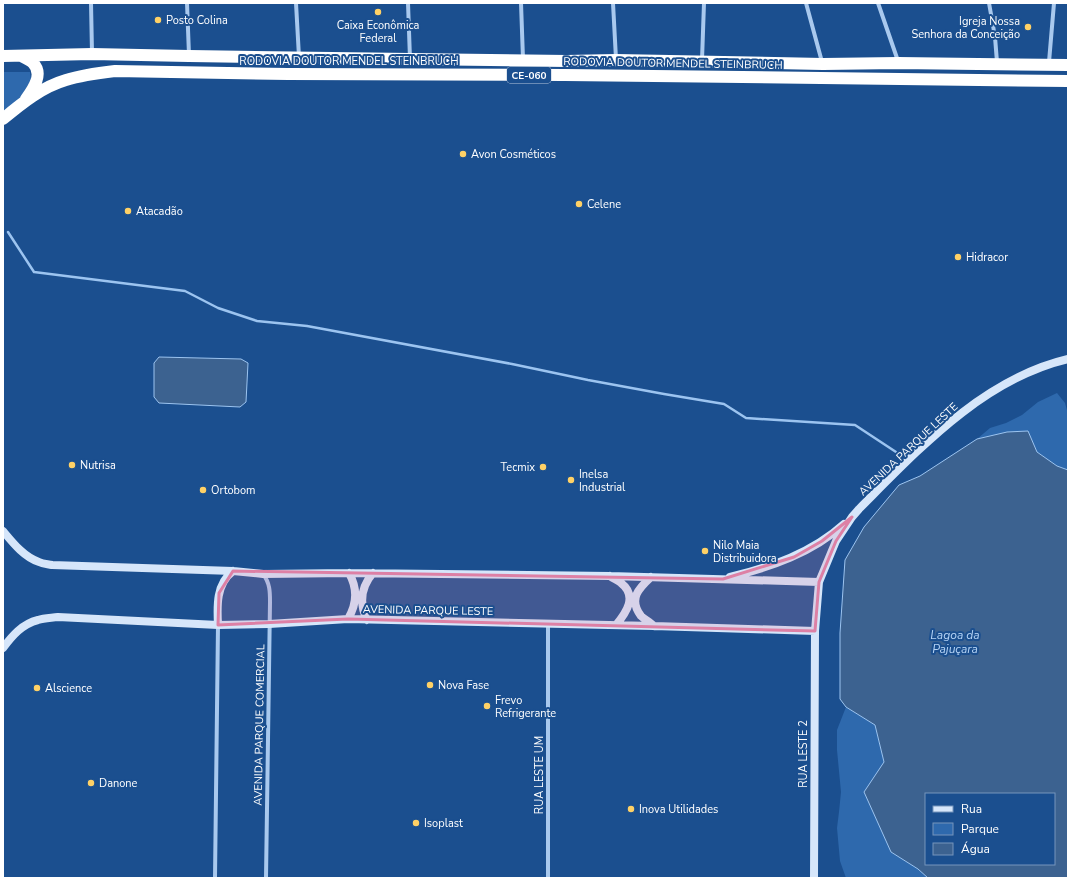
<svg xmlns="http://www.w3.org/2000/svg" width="1071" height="881" font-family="'Nunito Sans',sans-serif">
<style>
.green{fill:#2e69ad}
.water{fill:#3c6290;stroke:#9cc4f0;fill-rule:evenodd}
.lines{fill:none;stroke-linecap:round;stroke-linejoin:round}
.stream{stroke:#9cc4f0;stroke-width:2.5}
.street{stroke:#a9c9ee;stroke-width:4}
.secondary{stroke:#d6e6fa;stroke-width:8}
.highway{stroke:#fff;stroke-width:12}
.marked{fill:#dd80a5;fill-opacity:0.2;stroke:#dd80a5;stroke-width:3;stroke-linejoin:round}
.poi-dot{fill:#ffd166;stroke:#1b4f8f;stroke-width:1.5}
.labels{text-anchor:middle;stroke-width:4;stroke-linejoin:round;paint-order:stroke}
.shield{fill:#1b4f8f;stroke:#bbcadd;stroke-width:1}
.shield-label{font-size:10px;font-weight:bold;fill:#fff}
.poi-label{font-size:11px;fill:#fff;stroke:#1b4f8f;text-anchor:start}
.street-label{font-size:11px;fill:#fff;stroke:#1b4f8f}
.water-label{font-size:12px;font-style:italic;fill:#b5d3f5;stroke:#1b4f8f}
</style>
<rect width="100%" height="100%" fill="#1b4f8f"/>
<path class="green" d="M 3,72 L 30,72 L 31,80 L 18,101 L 3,112 Z
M 1057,393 L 1065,403 L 1068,414 L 1068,470 L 1057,466 L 1037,452 L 977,439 L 990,428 L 1006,423 L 1022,415 L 1038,402 Z
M 846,707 L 875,725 L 884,762 L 891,852 L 918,869 L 928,878 L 846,878 L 840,861 L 837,828 L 839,812 L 841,792 L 837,750 L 837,730 Z"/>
<path class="water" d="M 159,357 L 241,359 L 248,363 L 246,402 L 240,407 L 159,403 L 154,397 L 154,363 Z
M 1028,431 L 1037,452 L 1057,466 L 1068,470 L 1068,878 L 928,878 L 918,869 L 891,852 L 864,792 L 884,762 L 875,725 L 846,707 L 840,699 L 840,633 L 845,560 L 864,527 L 899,485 L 920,476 L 977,439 L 1007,432 ZM 926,794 L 1054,794 L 1054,864 L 926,864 Z"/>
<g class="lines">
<path class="stream" d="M 8,232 L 34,272 L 185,291 L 218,308 L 257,321 L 307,326 L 512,364 L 588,380 L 664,394 L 724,404 L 746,418 L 855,425 L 896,452"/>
<path class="street" d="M 91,3 L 92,53
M 187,3 L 189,55
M 296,3 L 299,57
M 408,3 L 410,59
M 521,3 L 523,59
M 613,3 L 616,59
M 806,3 L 822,62
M 878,3 L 898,61
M 989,3 L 995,37 L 997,62
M 702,60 L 704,3
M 1049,62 L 1054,3
M 263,574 C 270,583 270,592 270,602 L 266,878
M 548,624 L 548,878
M 215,878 L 218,625"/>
<path class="secondary" d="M 3,531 C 13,543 24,557 39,562 C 43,564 48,564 52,565 L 233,571 L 263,574 L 349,573 L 610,576 L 819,582
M 610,576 C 614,579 618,580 621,583 C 638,596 626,613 616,625
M 651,577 C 639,588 628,599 641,616 C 644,619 650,622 654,626
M 730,577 C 771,567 812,553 844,524
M 348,619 C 357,604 358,589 349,573
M 367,620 C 359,603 361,587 373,573
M 218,625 C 217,606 216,584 233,571
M 3,648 C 12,636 22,624 38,620 C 44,618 51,618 58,617 L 218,625 L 269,624 L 348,619 L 654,626 L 815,631
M 814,878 L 815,631 L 819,582 L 831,553 L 836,541 L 852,517 L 859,509 C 919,449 983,379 1068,359"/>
<path class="highway" d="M 3,56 L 92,54 L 189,56 L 410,59 L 567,61 L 616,60 L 823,64 L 898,63 L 1068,65
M 21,56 C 25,58 30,60 33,63 C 44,74 33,89 26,99
M 3,119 C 22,103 42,87 66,80 C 82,75 98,73 115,71 L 288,74 L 565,75 L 1068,81"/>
</g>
<path class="marked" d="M 852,517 L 836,541 L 819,582 L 815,631 L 348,619 L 218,625 L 219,593 L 233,571 L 723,579 L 794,557 L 822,541 Z"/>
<g class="poi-dot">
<circle cx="378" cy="12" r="4"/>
<circle cx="158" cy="20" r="4"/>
<circle cx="1028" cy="27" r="4"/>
<circle cx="463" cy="154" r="4"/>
<circle cx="579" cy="204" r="4"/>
<circle cx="128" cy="211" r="4"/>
<circle cx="958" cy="257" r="4"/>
<circle cx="72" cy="465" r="4"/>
<circle cx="543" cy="467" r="4"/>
<circle cx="571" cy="480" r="4"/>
<circle cx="203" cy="490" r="4"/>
<circle cx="705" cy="551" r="4"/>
<circle cx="430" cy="685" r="4"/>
<circle cx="37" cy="688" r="4"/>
<circle cx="487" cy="706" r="4"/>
<circle cx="91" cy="783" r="4"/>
<circle cx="631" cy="809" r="4"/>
<circle cx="416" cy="823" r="4"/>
</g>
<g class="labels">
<rect class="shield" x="507" y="67" width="44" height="16" rx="3"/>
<g class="shield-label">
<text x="529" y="79">CE-060</text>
</g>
<g class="poi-label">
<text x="166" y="24">Posto Colina</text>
<text x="1020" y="25" text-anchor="end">Igreja Nossa<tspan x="1020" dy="13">Senhora da Conceição</tspan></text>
<text x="378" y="29" text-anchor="middle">Caixa Econômica<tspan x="378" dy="13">Federal</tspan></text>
<text x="471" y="158">Avon Cosméticos</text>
<text x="587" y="208">Celene</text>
<text x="136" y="215">Atacadão</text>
<text x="966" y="261">Hidracor</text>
<text x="80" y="469">Nutrisa</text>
<text x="535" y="471" text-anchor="end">Tecmix</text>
<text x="579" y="478">Inelsa<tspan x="579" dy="13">Industrial</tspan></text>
<text x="211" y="494">Ortobom</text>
<text x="713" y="549">Nilo Maia<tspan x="713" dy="13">Distribuidora</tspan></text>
<text x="438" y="689">Nova Fase</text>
<text x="45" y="692">Alscience</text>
<text x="495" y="704">Frevo<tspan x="495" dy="13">Refrigerante</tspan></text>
<text x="99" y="787">Danone</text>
<text x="639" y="813">Inova Utilidades</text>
<text x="424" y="827">Isoplast</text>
</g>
<g class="street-label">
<text x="349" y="65">RODOVIA DOUTOR MENDEL STEINBRUCH</text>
<text transform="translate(673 63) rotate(1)" y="4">RODOVIA DOUTOR MENDEL STEINBRUCH</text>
<text transform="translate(908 449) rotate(-43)" y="4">AVENIDA PARQUE LESTE</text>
<text transform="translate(428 610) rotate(1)" y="4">AVENIDA PARQUE LESTE</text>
<text transform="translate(259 725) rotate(-89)" y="4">AVENIDA PARQUE COMERCIAL</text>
<text transform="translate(803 754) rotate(-90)" y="4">RUA LESTE 2</text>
<text transform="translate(539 775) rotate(-90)" y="4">RUA LESTE UM</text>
</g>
<g class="water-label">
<text x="955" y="639">Lagoa da<tspan x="955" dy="14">Pajuçara</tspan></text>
</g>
</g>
<rect width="1071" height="881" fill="none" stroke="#ffffff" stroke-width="8"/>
<rect x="925" y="793" width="130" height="72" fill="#1b4f8f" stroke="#7695bc"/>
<rect x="933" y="806" width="20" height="6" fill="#d6e6fa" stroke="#7695bc"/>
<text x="961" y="813" font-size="12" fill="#ffffff">Rua</text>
<rect x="933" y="823" width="20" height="12" fill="#2e69ad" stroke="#7695bc"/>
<text x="961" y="833" font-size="12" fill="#ffffff">Parque</text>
<rect x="933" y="843" width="20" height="12" fill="#3c6290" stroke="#7695bc"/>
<text x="961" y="853" font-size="12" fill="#ffffff">Água</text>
</svg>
